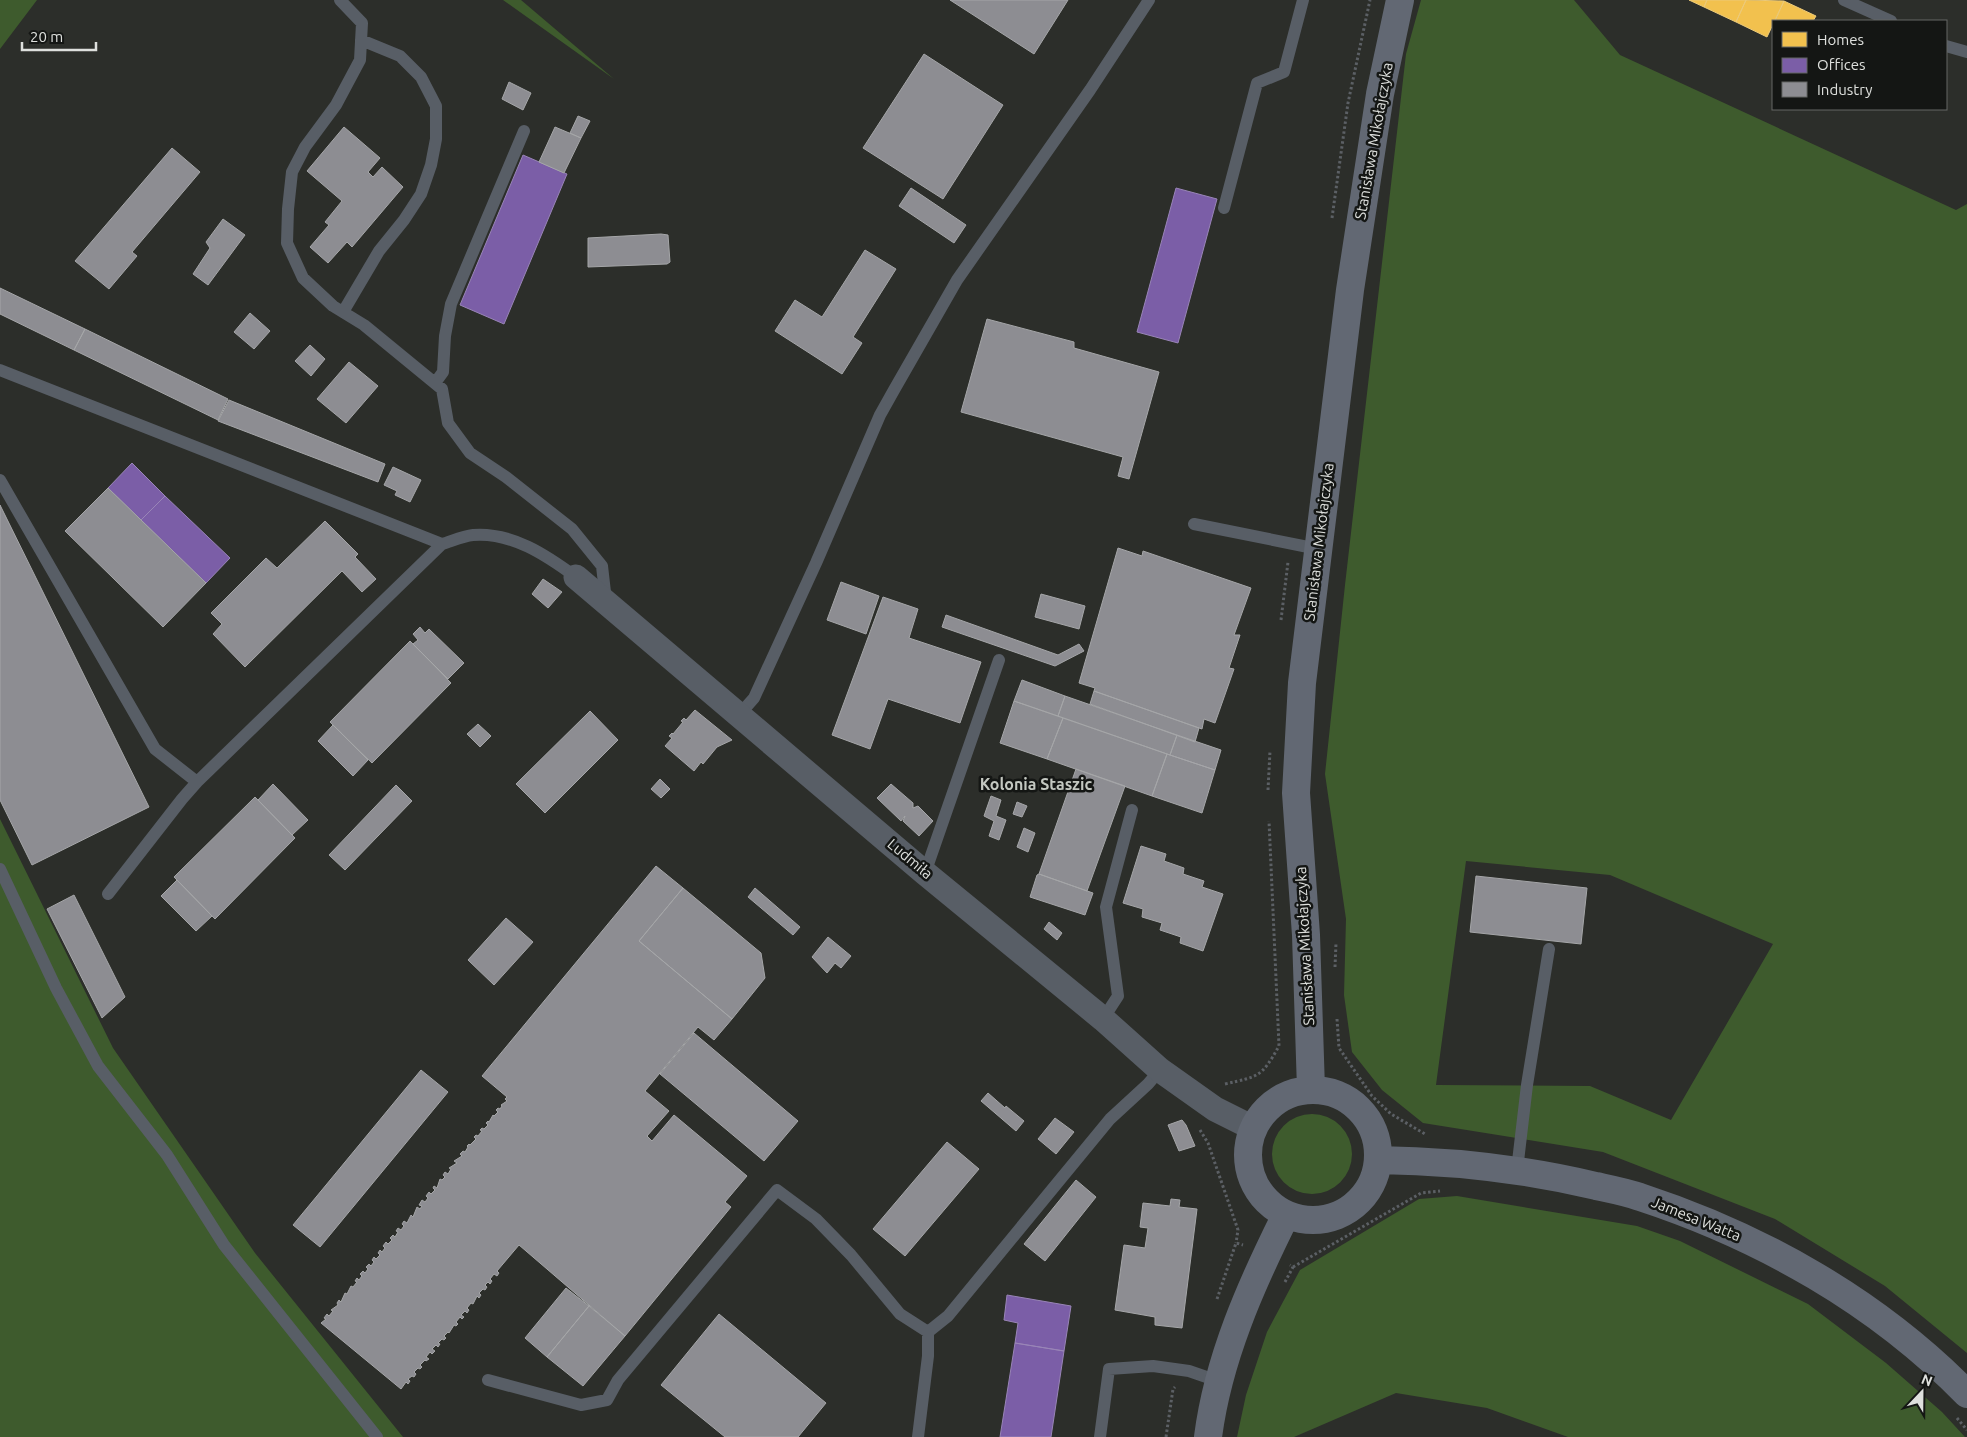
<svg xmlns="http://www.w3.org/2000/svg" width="1967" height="1437" font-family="Ubuntu,sans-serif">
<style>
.green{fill:#3e5b2d;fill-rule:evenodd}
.homes{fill:#f2c14e;stroke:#ecca79}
.offices{fill:#7b5ea7;stroke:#9985b7}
.industry{fill:#8d8d92;stroke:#a5a6a8}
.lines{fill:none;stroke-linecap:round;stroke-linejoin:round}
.path{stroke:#5c6065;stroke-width:3;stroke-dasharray:2.5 2.5;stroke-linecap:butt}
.lane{stroke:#585e66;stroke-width:12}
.street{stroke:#585e66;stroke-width:25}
.secondary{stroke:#626873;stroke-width:28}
.labels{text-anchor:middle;stroke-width:5;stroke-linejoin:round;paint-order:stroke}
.street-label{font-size:15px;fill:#dee0dd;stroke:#141614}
.neighbourhood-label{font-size:16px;font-weight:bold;fill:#c4c8c1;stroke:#141614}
</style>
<rect width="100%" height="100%" fill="#2c2e2a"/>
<path class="green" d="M 0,0 L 37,0 L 0,49 Z
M 503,0 L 521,0 L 614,79 Z
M 1421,0 L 1574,0 L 1620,55 L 1956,210 L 1967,204 L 1967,1353 L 1885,1286 L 1775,1219 L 1603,1152 L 1423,1123 L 1382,1090 L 1352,1052 L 1344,995 L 1346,919 L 1325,774 L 1345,585 L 1406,54 ZM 1466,861 L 1610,875 L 1773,944 L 1671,1120 L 1590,1086 L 1436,1085 Z
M 0,819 L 113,1048 L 255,1253 L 403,1437 L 0,1437 Z
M1272 1154a40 40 0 1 1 80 0a40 40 0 1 1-80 0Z
M 1457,1196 L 1637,1226 L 1680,1241 L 1808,1304 L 1886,1363 L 1942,1412 L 1965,1437 L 1568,1437 L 1487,1408 L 1396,1393 L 1294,1437 L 1237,1437 L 1246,1395 L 1267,1332 L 1300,1270 L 1419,1199 Z"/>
<path class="homes" d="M 1689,0 L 1707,0 L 1704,7 Z
M 1707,0 L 1746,0 L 1736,22 L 1704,7 Z
M 1746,0 L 1784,1 L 1767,37 L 1736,22 Z
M 1784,1 L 1816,16 L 1813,21 L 1775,21 Z"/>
<path class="offices" d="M 523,155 L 567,174 L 504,324 L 460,305 Z
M 1176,188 L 1217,199 L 1178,343 L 1137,332 Z
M 132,463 L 165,496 L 141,520 L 108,488 Z
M 165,496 L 230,558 L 206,583 L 141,520 Z
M 1007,1295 L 1071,1306 L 1064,1351 L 1015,1343 L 1018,1323 L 1004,1320 Z
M 1015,1343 L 1064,1351 L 1051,1437 L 1000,1437 Z"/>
<path class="industry" d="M 950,0 L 1068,0 L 1034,54 Z
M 924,54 L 1003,105 L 943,199 L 863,148 Z
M 509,82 L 531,93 L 523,110 L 502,99 Z
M 578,116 L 590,121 L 581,138 L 570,133 Z
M 344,127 L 380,158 L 368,172 L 373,177 L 382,167 L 403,187 L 352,247 L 347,242 L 328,263 L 310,247 L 329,225 L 325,222 L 342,201 L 307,171 Z
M 555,127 L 581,138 L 564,173 L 539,162 Z
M 172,148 L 200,172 L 132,252 L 137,256 L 109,289 L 75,261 Z
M 911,188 L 966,225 L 954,243 L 899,206 Z
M 223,219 L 245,235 L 208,285 L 193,274 L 210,248 L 206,242 Z
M 661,234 L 668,235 L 670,262 L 667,264 L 588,267 L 588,238 Z
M 865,250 L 896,269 L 853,337 L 862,343 L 842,374 L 775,331 L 795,300 L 822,317 Z
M 0,288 L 85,329 L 74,350 L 0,314 Z
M 250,313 L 270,331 L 254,349 L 234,332 Z
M 987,319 L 1074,342 L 1074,348 L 1159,372 L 1129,479 L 1118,476 L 1123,457 L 961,412 Z
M 85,329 L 228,399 L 218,420 L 74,350 Z
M 310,345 L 325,359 L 311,376 L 295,361 Z
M 349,362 L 378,386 L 346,423 L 317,399 Z
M 229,400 L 385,464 L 378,482 L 218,421 Z
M 393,467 L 421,480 L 410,502 L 395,495 L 397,491 L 384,485 Z
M 108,488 L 206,583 L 163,627 L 65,531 Z
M 0,505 L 149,807 L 32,865 L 0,800 Z
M 325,521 L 358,554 L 355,557 L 376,579 L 362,592 L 342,571 L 245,667 L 213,634 L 222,624 L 211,613 L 266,558 L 277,568 Z
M 1118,548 L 1142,556 L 1143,551 L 1251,588 L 1234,635 L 1240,635 L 1229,668 L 1234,669 L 1215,723 L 1204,719 L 1202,729 L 1094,691 L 1095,688 L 1079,683 Z
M 543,579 L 562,592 L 548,608 L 532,594 Z
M 841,582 L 879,596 L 866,634 L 827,620 Z
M 1041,594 L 1085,606 L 1079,629 L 1035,617 Z
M 883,597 L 918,609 L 909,638 L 981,662 L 960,723 L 888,699 L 870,749 L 832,735 Z
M 946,615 L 1058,655 L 1079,644 L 1084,651 L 1055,666 L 942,627 Z
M 420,627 L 425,633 L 429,629 L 464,663 L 448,679 L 413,644 L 418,640 L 413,634 Z
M 410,641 L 451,683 L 372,763 L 330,722 Z
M 1022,680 L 1065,696 L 1058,716 L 1014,701 Z
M 1094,691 L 1199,728 L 1195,742 L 1090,704 Z
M 1065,696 L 1177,735 L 1170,755 L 1058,716 Z
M 1014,701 L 1063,718 L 1047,759 L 1000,743 Z
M 695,710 L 732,740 L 717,747 L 703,764 L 701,762 L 694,771 L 665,746 L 672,738 L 669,736 L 672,733 L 673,734 L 683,722 L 681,721 L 684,718 L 686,720 Z
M 590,711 L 618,740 L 545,813 L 516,784 Z
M 1063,718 L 1167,754 L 1152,796 L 1047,759 Z
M 478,724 L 491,736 L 480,747 L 467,734 Z
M 333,725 L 368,760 L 353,776 L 318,741 Z
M 1177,735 L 1221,750 L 1215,770 L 1170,755 Z
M 1167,754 L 1215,770 L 1202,813 L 1152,796 Z
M 1076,769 L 1125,786 L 1087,891 L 1039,874 Z
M 660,779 L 670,789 L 661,798 L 651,789 Z
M 273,784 L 308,820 L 292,835 L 258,800 Z
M 891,784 L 913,803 L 913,808 L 918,806 L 933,821 L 919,836 L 903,821 L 905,816 L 901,821 L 877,798 Z
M 396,785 L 412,801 L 345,870 L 329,855 Z
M 991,796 L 1001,800 L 996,816 L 1006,820 L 999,840 L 989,836 L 994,821 L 984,816 Z
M 255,797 L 295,838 L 215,919 L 174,877 Z
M 1017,802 L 1027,806 L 1022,817 L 1013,814 Z
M 1024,828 L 1035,833 L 1028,852 L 1017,847 Z
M 1141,846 L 1166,854 L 1164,861 L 1184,868 L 1183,874 L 1204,881 L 1202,887 L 1223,894 L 1203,951 L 1180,943 L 1181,937 L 1160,930 L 1162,923 L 1142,917 L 1143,909 L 1123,903 Z
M 656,866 L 683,888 L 639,941 L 732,1019 L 714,1040 L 698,1027 L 645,1091 L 669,1111 L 647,1136 L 652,1141 L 674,1115 L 747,1176 L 725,1202 L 731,1207 L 625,1336 L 519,1245 L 497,1271 L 499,1273 L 497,1276 L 494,1274 L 490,1279 L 492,1281 L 490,1284 L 488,1282 L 485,1285 L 487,1287 L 485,1290 L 483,1289 L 479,1293 L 481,1295 L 479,1298 L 477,1296 L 473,1304 L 471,1303 L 467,1308 L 469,1310 L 467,1313 L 465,1311 L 461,1315 L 464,1317 L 462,1319 L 460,1317 L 456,1322 L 458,1324 L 456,1326 L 454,1325 L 449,1333 L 448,1332 L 444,1336 L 446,1338 L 444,1340 L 442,1339 L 438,1343 L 440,1344 L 438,1347 L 436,1345 L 432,1349 L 435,1351 L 432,1354 L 430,1352 L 426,1357 L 429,1359 L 426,1361 L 425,1360 L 420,1365 L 422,1367 L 420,1369 L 418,1368 L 414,1372 L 416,1374 L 414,1377 L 412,1376 L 408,1379 L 410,1381 L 408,1384 L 406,1382 L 401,1389 L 321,1323 L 326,1319 L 324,1318 L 327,1314 L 329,1316 L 333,1311 L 331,1310 L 338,1305 L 337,1303 L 339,1300 L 341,1302 L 345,1293 L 347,1294 L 351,1286 L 353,1287 L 357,1282 L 355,1281 L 357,1278 L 359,1280 L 362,1276 L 360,1274 L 363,1271 L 365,1273 L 368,1269 L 366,1267 L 369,1264 L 371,1266 L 374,1262 L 372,1260 L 374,1257 L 376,1259 L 380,1255 L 378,1253 L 380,1250 L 382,1252 L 385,1248 L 383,1246 L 386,1242 L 388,1244 L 392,1240 L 390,1238 L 393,1235 L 395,1237 L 398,1232 L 396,1231 L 398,1228 L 401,1230 L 404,1226 L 402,1224 L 404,1221 L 407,1223 L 411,1215 L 413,1217 L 417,1207 L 420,1209 L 422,1206 L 419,1205 L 422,1200 L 425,1202 L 428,1198 L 426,1196 L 429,1192 L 431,1194 L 435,1190 L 433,1188 L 434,1186 L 437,1188 L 440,1179 L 442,1180 L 445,1177 L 443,1175 L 445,1172 L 448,1174 L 451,1169 L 449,1168 L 457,1163 L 454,1161 L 462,1156 L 460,1154 L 463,1151 L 465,1152 L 468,1147 L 467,1146 L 469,1144 L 470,1145 L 476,1139 L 474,1137 L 476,1135 L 478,1136 L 482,1131 L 480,1130 L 482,1128 L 484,1129 L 488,1125 L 486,1123 L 488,1121 L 489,1122 L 493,1115 L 494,1116 L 498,1112 L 496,1110 L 498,1108 L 500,1109 L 502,1106 L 501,1105 L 507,1101 L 505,1099 L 507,1097 L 482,1076 Z
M 1039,874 L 1093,893 L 1085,915 L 1030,897 L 1037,875 Z
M 1476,876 L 1587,888 L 1581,944 L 1470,932 Z
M 177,880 L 212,916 L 196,931 L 161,896 Z
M 683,888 L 761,953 L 765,978 L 732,1019 L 639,941 Z
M 755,888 L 800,927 L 793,935 L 748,897 Z
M 74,895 L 125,997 L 102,1018 L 47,909 Z
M 506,918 L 533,942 L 494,985 L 468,960 Z
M 1049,922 L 1062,933 L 1057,940 L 1044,929 Z
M 828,937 L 851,956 L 841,968 L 835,963 L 827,973 L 812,957 Z
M 694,1033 L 798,1121 L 764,1161 L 660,1074 Z
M 421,1070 L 448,1092 L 320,1247 L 293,1225 Z
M 988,1093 L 1005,1108 L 1006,1106 L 1024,1121 L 1016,1131 L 981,1101 Z
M 1055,1118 L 1074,1132 L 1056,1154 L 1038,1139 Z
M 1182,1120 L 1186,1125 L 1195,1146 L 1179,1151 L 1168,1125 Z
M 947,1142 L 979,1169 L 905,1256 L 873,1229 Z
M 1076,1180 L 1096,1197 L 1045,1261 L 1024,1244 Z
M 1171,1199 L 1180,1200 L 1179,1207 L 1197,1209 L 1182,1328 L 1155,1325 L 1155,1317 L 1115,1310 L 1124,1245 L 1145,1248 L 1148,1228 L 1140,1227 L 1143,1203 L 1170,1206 Z
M 566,1288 L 589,1306 L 547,1357 L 525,1338 Z
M 589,1306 L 625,1336 L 583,1386 L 547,1357 Z
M 719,1314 L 826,1403 L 798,1437 L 725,1437 L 661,1385 Z"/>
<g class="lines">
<path class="path" d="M 1332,218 L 1348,103 L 1370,0
M 1281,620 L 1288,562
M 1268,790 L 1270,751
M 1335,967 L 1336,943
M 1337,1019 L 1339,1048 L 1372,1096 L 1391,1114 L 1425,1134
M 1225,1084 C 1259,1076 1261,1078 1279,1046 L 1269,821
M 1200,1130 L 1208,1143 L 1238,1230 L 1236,1243
M 1293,1267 L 1421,1193 L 1440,1191
M 1285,1282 L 1293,1267 L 1290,1265
M 1217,1299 L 1236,1243 L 1243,1245
M 1957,1418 L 1967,1430
M 1166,1437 L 1173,1389 L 1175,1387"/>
<path class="lane" d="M 340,0 L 362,23 L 360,60 L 336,105 L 305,147 L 292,172 L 288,209 L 287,243 L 303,278 L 333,306 L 364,325 L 442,389 L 448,423 L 470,453 L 506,477 L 572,529 L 602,566 L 606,601
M 1844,0 L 1891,21
M 1946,46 L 1967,52
M 1224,208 L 1257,83 L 1284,72 L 1303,0
M 343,312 L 379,251 L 404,220 L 421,194 L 431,165 L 436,139 L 436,106 L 421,77 L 400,56 L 361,40
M 0,370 L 442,544
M 435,383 L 443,372 L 445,336 L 451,304 L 524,131
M 0,480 L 155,749 L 197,782
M 1194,524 L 1318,549
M 739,715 L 754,698 L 816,563 L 880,415 L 894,390 L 957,280 L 1090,90 L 1149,0
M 0,869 L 56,988 L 98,1066 L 167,1155 L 224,1245 L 377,1437
M 925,873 L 999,660
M 108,894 L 182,799 L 197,782 L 442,544 C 452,541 463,536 473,535 C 512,532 546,555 576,577
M 1103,1019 L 1118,996 L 1106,907 L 1132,810
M 1517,1170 L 1527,1085 L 1549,949
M 488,1380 L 581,1405 L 607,1400 L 618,1380 L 777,1190 L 816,1219 L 851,1255 L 900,1314 L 928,1332 L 948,1316 L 1110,1119 L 1148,1084 L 1160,1070
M 918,1437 L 928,1356 L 928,1332
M 1100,1437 L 1109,1369 L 1153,1366 L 1189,1371 L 1218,1381"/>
<path class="street" d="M 576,577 L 925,873 L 1103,1019 L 1160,1070 L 1215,1109 L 1253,1128"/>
<path class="secondary" d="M 1311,1089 L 1306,935 L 1296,793 L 1302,683 L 1350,290 L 1380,94 L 1400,0
M1248 1155a65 65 0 1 1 130 0a65 65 0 1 1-130 0Z
M 1378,1160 C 1451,1161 1525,1169 1596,1186 C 1610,1189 1626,1192 1640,1197 C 1762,1237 1877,1302 1967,1394
M 1208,1437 C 1218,1359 1251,1285 1286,1215"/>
</g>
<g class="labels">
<g class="street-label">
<text transform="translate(1374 141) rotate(-80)" y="5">Stanisława Mikołajczyka</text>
<text transform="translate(1319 542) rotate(-83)" y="5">Stanisława Mikołajczyka</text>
<text transform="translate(910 859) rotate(40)" y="5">Ludmiła</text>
<text transform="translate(1305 946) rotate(-93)" y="5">Stanisława Mikołajczyka</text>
<text transform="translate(1696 1219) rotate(22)" y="5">Jamesa Watta</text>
</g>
<g class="neighbourhood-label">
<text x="1036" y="790">Kolonia Staszic</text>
</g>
</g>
<rect x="1772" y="20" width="175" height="90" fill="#141614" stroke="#656764"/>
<rect x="1782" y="32" width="25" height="15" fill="#f2c14e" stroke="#656764"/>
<text x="1817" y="45" font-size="15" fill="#dee0dd">Homes</text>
<rect x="1782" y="58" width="25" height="15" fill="#7b5ea7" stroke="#656764"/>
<text x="1817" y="70" font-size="15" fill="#dee0dd">Offices</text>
<rect x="1782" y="82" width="25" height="15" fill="#8d8d92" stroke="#656764"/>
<text x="1817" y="95" font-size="15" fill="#dee0dd">Industry</text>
<g transform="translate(1922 1392) rotate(22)" stroke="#141614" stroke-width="4" paint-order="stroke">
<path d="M0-4L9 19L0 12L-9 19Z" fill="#dee0dd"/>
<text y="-8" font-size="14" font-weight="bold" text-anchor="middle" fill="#dee0dd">N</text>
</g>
<path d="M22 42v8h74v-8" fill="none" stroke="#dee0dd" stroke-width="2.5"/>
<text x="30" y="42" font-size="15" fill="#dee0dd" stroke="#141614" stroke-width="4" paint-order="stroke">20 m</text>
</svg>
